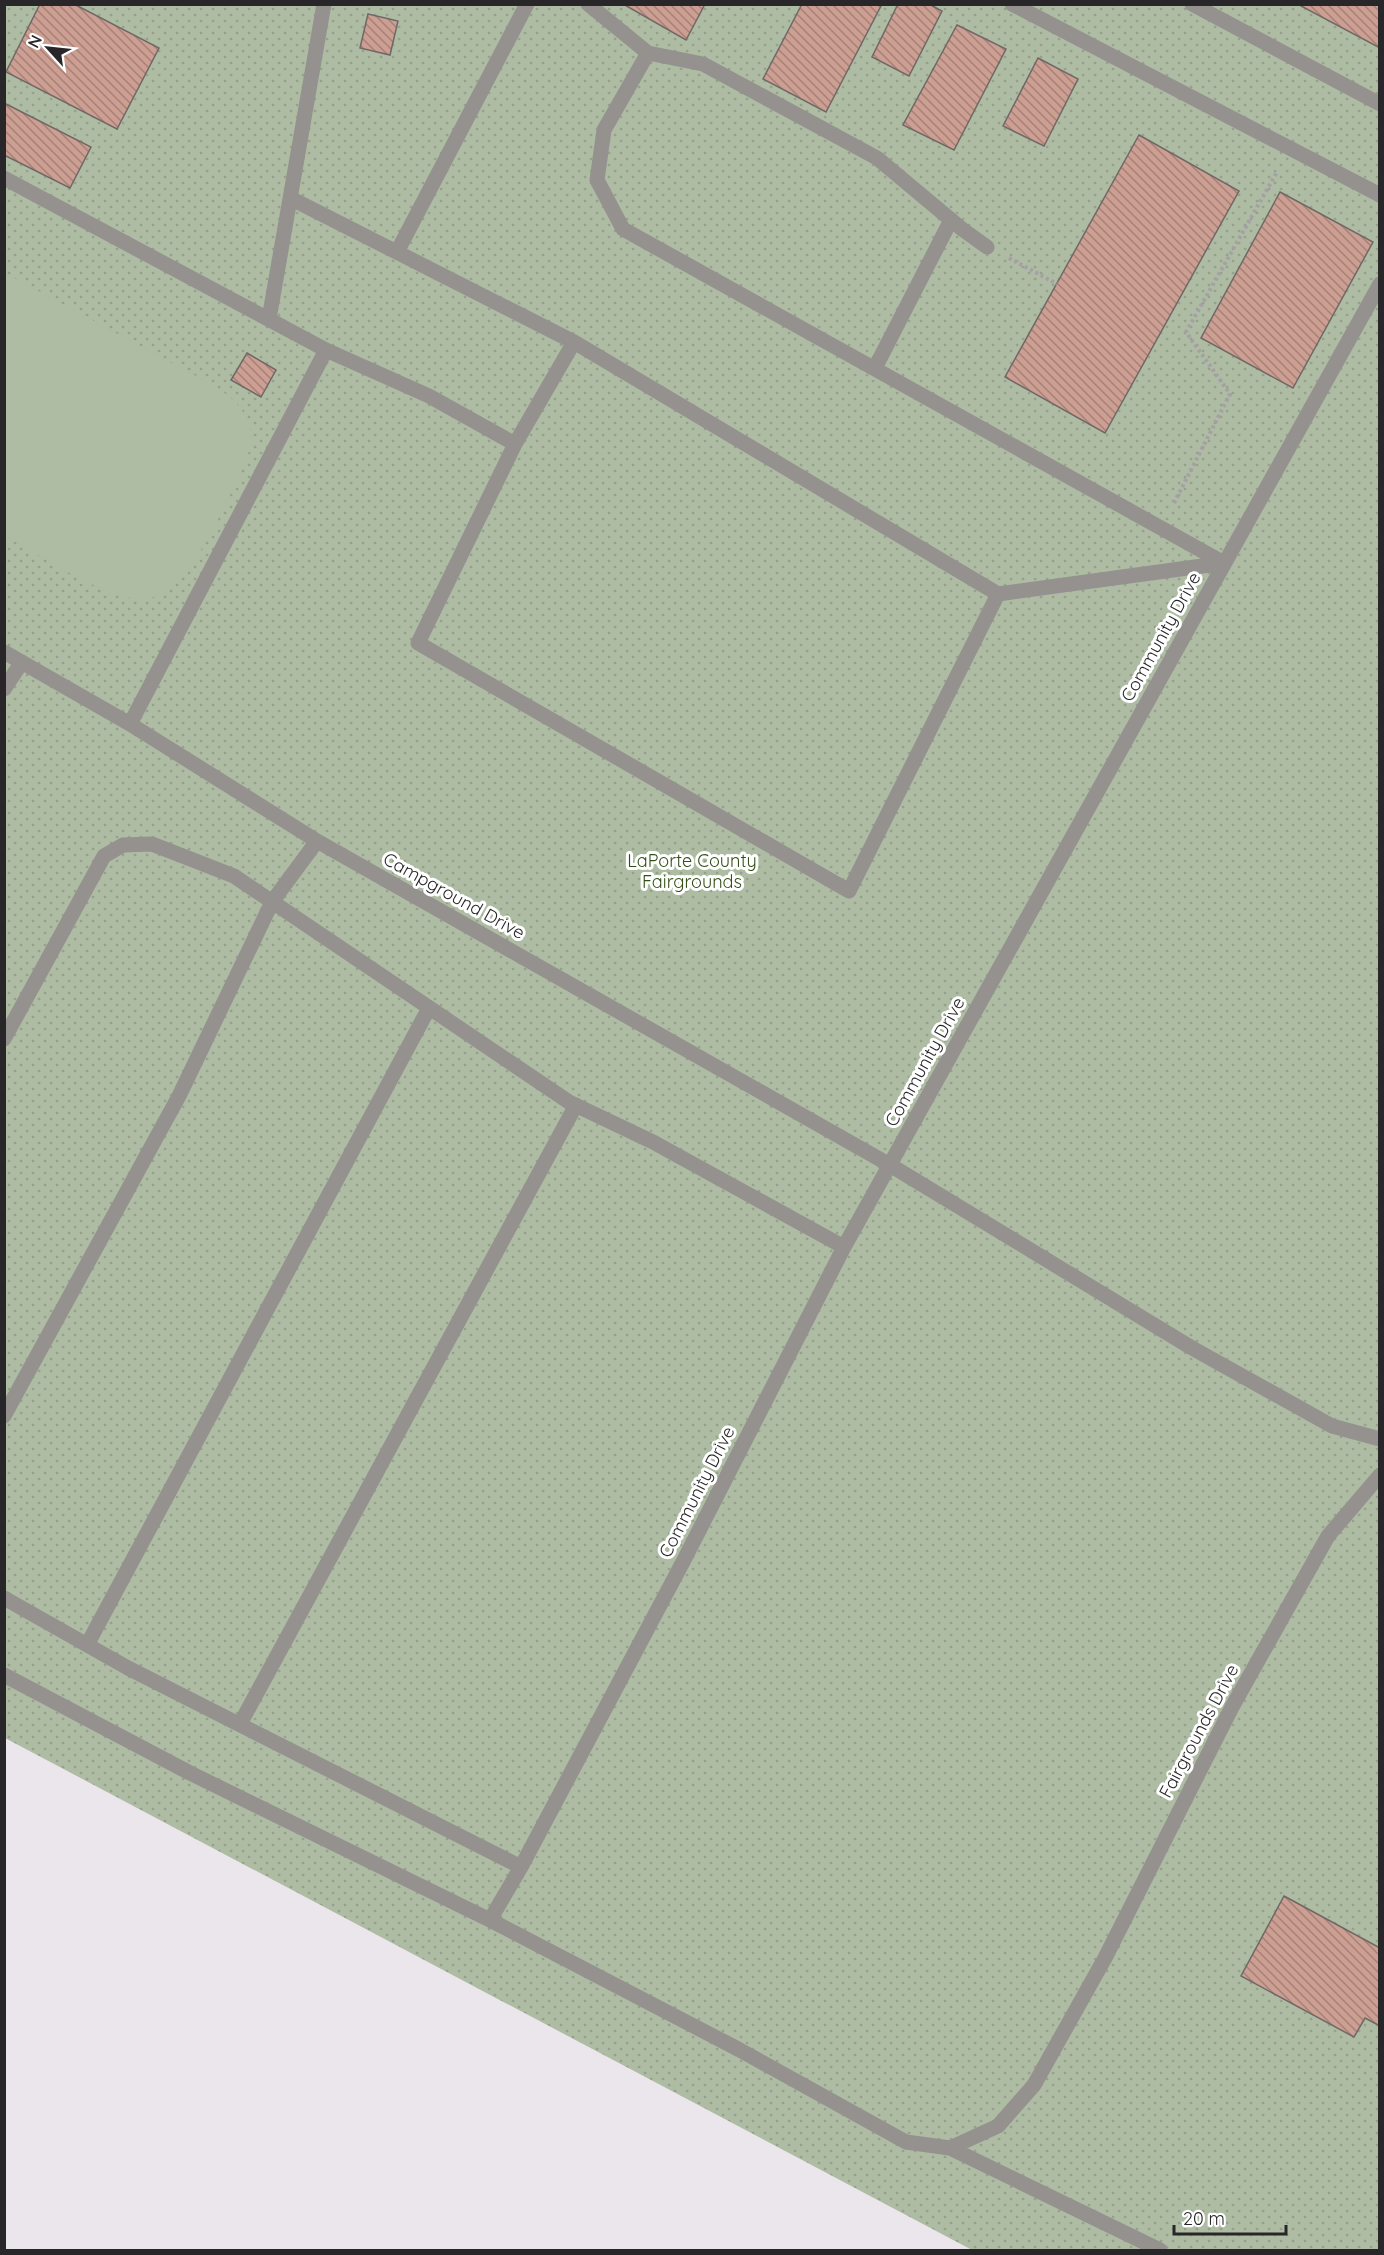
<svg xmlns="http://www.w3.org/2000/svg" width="1384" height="2255" font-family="Quicksand,sans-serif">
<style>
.grass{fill:url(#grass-dots)}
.garden{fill:#adbca2}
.building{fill:url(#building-back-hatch);stroke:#706866;stroke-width:1.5}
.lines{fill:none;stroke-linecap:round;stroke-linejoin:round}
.path{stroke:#a4a0a5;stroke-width:4;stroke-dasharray:3 3;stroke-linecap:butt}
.service{stroke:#94918f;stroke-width:15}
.labels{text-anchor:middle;stroke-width:6;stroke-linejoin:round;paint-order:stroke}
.street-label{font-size:18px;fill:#282629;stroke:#fff}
.park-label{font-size:18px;fill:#334f18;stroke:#fff}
</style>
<defs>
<pattern id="grass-dots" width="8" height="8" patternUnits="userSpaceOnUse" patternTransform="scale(1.5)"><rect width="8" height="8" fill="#adbca2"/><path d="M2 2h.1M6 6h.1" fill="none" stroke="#95a18c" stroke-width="1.8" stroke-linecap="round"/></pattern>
<pattern id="building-back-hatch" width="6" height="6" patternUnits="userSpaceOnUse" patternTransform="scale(1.5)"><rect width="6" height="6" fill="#cd9f93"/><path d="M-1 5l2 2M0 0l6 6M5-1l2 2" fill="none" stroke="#a68178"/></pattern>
</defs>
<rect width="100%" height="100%" fill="#ebe6ec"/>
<path class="grass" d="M 4,5 L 1379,5 L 1379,2250 L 972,2250 L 5,1738 Z"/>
<path class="garden" d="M 5,273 L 211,384 C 233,397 252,413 251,441 C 250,464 200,556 184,576 C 175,587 160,597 146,599 C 110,603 37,553 5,536 Z"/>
<path class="building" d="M 40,4 L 74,4 L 159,48 L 117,129 L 6,72 Z
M 623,4 L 705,4 L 686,40 Z
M 802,4 L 882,4 L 826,112 L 763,79 Z
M 898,4 L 929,4 L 942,11 L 909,76 L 872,57 Z
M 1302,4 L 1380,4 L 1380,48 L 1301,6 Z
M 368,14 L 398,21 L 390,55 L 360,48 Z
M 957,25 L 1006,49 L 954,150 L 903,125 Z
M 1038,58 L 1078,79 L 1044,146 L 1003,126 Z
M 4,103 L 91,147 L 70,188 L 4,155 Z
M 1139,135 L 1239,191 L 1105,433 L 1005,377 Z
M 1280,192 L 1373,242 L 1293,388 L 1201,338 Z
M 247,353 L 276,370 L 261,397 L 231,380 Z
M 1284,1896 L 1380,1948 L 1380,2026 L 1365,2018 L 1354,2037 L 1241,1976 Z"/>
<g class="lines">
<path class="path" d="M 1009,258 L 1057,284
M 1174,503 L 1230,394 L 1186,332 L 1277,172"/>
<path class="service" d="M 588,4 L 648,53 L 604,130 L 597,180 L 623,229 L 1224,563 L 998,594
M 1012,4 L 1380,195
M 1192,4 L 1380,104
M 648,53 L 703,64 L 877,158 L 962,229 L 987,247
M 4,178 L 326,350 L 429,396 L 515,444 L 574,342 L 292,199
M 397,252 L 527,4
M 269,319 L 324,4
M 875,368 L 951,220
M 515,444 L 418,643 L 849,891 L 998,594 L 574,342
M 4,652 L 130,724 L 317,841 L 890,1165 L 1192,1348 L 1332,1426 L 1380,1439
M 4,689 L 22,662
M 130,724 L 326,350
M 4,1039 L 104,856 L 123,845 L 152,844 L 234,876 L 569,1102 L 653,1142 L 844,1247
M 4,1416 L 179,1096 L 272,902 L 317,841
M 4,1598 L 128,1668 L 521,1867
M 87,1645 L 429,1008
M 4,1675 L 190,1773 L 490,1920 L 738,2049 L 906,2142 L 950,2148 L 1160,2250
M 240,1724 L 576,1105
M 490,1920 L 521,1867 L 684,1560 L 844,1247 L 1380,284
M 950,2148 L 998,2126 L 1034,2085 L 1105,1958 L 1232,1707 L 1328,1536 L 1380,1475"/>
</g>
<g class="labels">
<g class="street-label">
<text transform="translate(1161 637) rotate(-61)" y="6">Community Drive</text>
<text transform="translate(454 896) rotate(29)" y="6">Campground Drive</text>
<text transform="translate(925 1062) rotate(-61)" y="6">Community Drive</text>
<text transform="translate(697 1492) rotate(-63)" y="6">Community Drive</text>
<text transform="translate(1199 1731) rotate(-62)" y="6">Fairgrounds Drive</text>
</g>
<g class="park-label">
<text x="692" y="867">LaPorte County<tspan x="692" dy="21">Fairgrounds</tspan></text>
</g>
</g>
<rect width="1384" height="2255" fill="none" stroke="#282629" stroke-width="12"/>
<g transform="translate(48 48) rotate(297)" stroke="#ffffff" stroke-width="4.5" paint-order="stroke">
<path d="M0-4.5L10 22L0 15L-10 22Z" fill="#282629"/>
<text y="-9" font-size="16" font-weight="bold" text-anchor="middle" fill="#282629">N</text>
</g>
<path d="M1174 2225v9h112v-9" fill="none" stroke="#282629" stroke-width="3"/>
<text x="1183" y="2225" font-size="18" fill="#282629" stroke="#ffffff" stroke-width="4.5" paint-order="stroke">20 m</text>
</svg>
